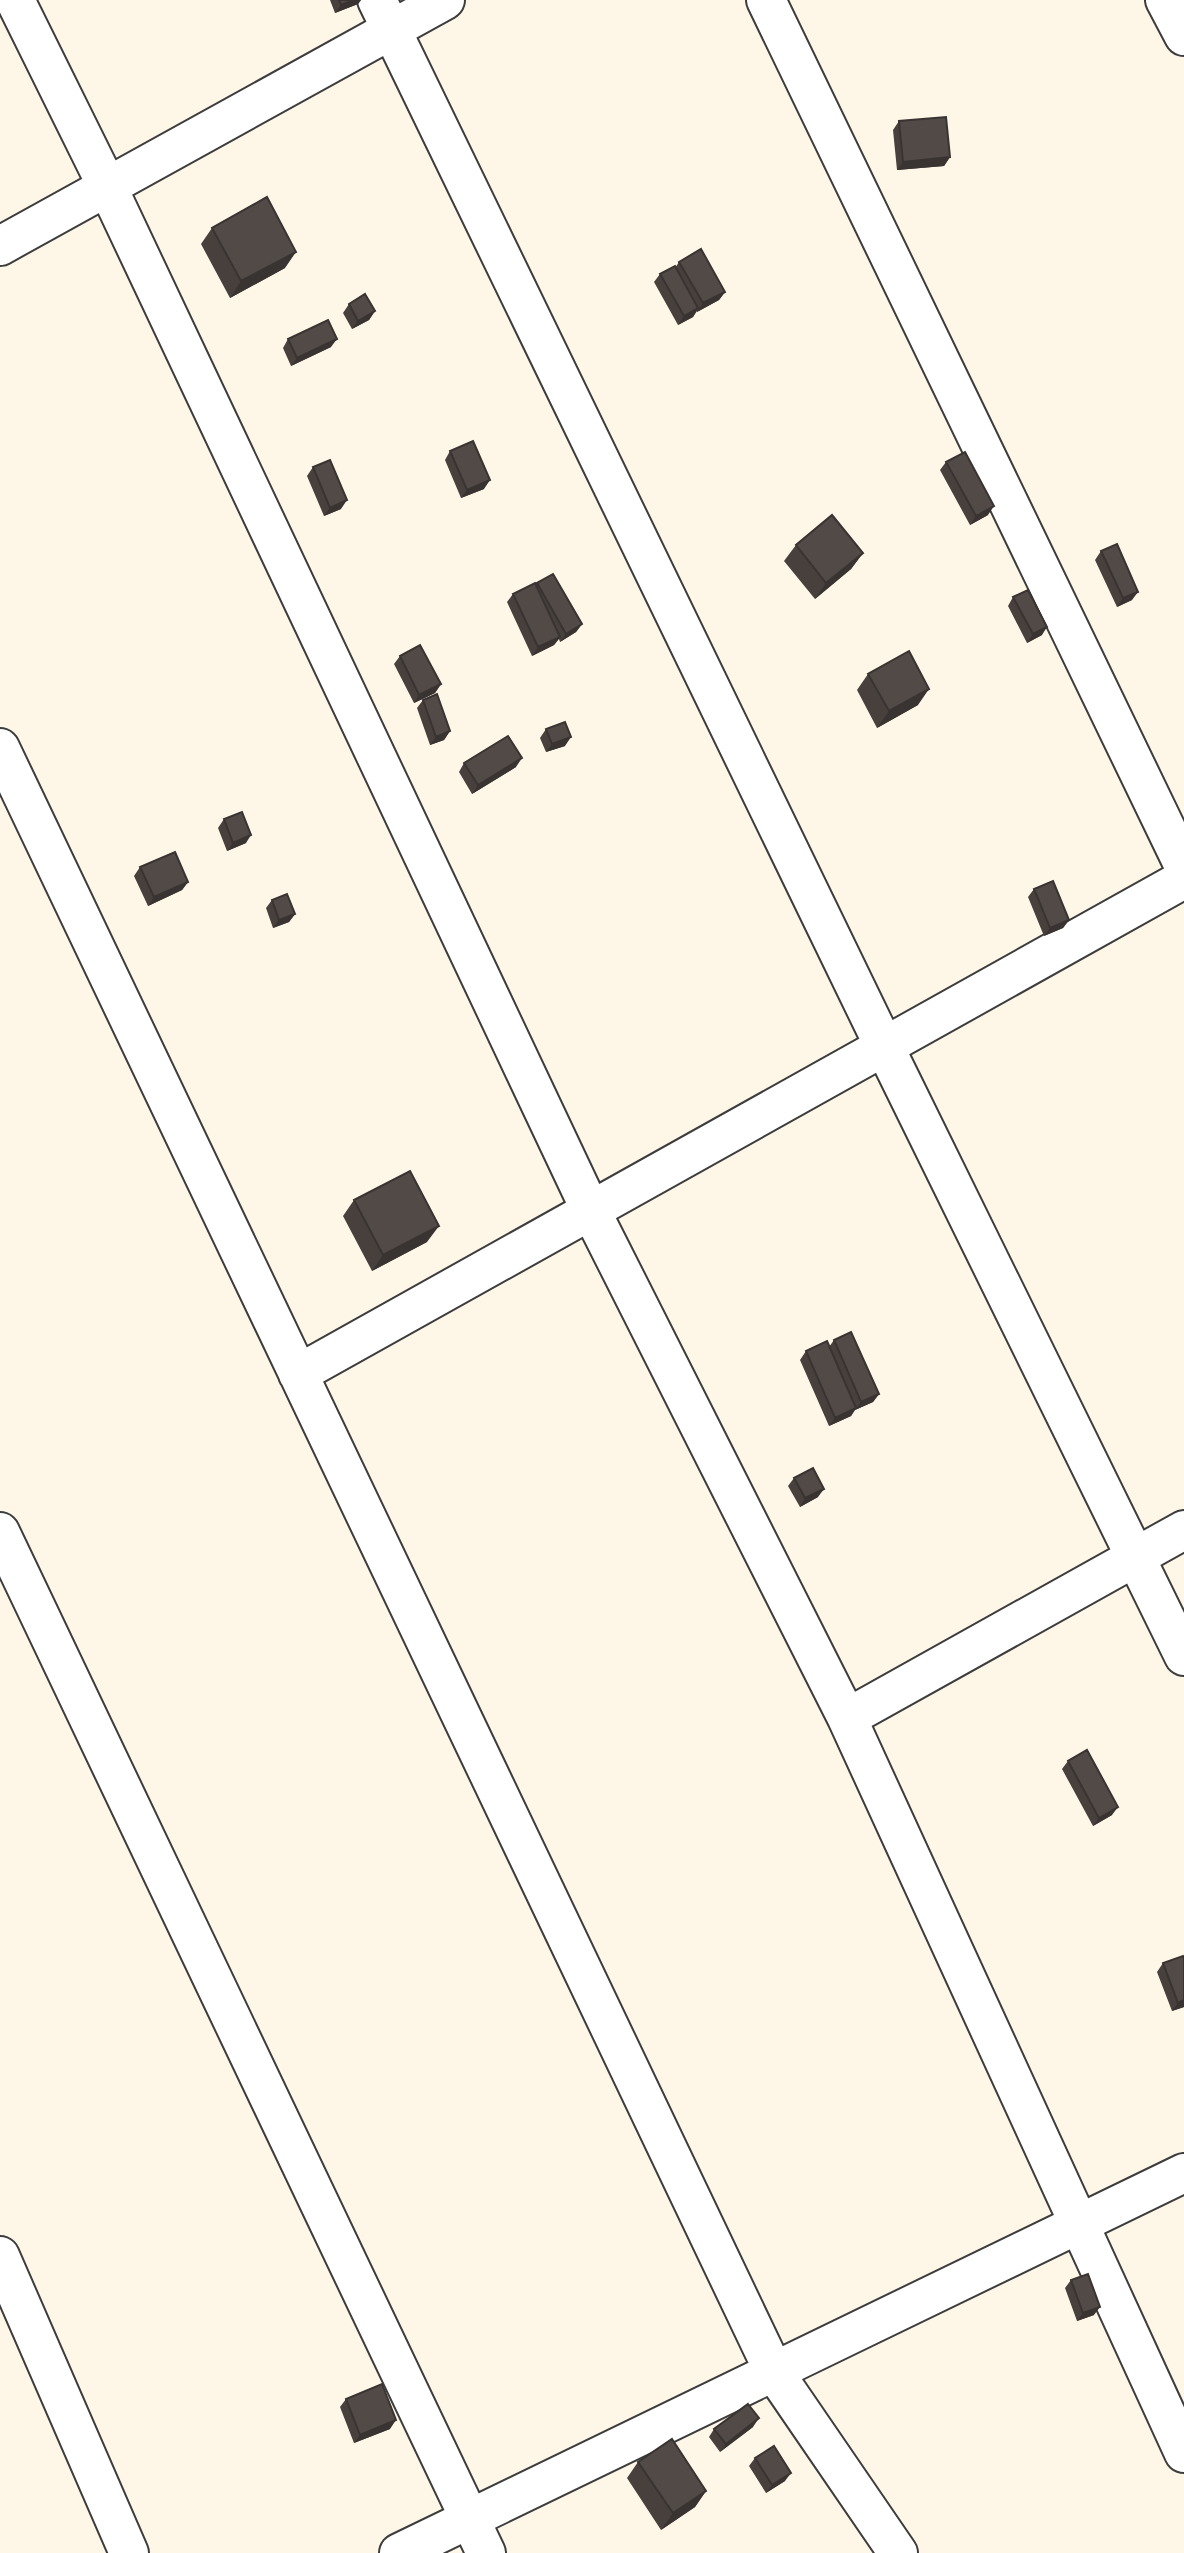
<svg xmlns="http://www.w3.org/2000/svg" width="1184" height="2553" font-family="'Source Serif 4',serif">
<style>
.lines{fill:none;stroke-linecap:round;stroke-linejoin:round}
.minor-casing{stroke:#3d3d3d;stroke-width:42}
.minor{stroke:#fff;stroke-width:38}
.wall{fill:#47403d}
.shaded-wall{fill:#393432}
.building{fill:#524a47;stroke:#393432;stroke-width:2}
</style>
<rect width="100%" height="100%" fill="#fef7e7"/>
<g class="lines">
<g class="minor-casing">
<path id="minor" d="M 15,0 L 107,186 L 591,1211 L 847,1718 L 1184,2453
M 377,0 L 884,1046 L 1184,1656
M 766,0 L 1184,866
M 1165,0 L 1184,36
M 0,246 L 445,0
M 0,748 L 774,2372 L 898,2553
M 298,1374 L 1184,879
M 0,1532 L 486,2553
M 847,1718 L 1184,1530
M 0,2256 L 129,2553
M 399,2553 L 1184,2173"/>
</g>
<use href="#minor" class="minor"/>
</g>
<path class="wall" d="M 330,0 L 361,0 L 358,4 L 335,13 Z
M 899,121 L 950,157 L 944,166 L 897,170 L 893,130 Z
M 212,228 L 285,268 L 230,298 L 201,244 Z
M 679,262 L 725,292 L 719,300 L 697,312 L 697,311 L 693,317 L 678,325 L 654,282 L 660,274 L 675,268 Z
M 349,304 L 375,311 L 369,320 L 352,329 L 343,313 Z
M 288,339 L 331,347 L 291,366 L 283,348 Z
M 450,451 L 484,489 L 461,498 L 445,460 Z
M 946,462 L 988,515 L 970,525 L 940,470 Z
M 313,467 L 341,509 L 324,516 L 307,476 Z
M 796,545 L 863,553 L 851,569 L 815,599 L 784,561 Z
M 1101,551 L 1132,600 L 1117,607 L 1095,560 Z
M 537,583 L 582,624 L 576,632 L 560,642 L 559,639 L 554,645 L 532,656 L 507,602 L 513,594 Z
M 1013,597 L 1042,635 L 1027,643 L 1008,606 Z
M 400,656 L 441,684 L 435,693 L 414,703 L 394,664 Z
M 868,674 L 918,705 L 877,728 L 857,690 Z
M 423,700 L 450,731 L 444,740 L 430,745 L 417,708 Z
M 546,729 L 565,746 L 546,752 L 540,738 Z
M 464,763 L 516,767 L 472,794 L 459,772 Z
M 224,819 L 246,843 L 227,851 L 218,828 Z
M 140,867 L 188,882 L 182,890 L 148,906 L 134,876 Z
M 1034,889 L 1069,920 L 1063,928 L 1044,936 L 1028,897 Z
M 272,900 L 295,914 L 289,922 L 273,928 L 266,908 Z
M 354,1200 L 427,1242 L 372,1271 L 343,1216 Z
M 834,1340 L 879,1394 L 873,1402 L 855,1410 L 851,1416 L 829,1426 L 800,1360 L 806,1351 L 829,1347 Z
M 794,1478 L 818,1497 L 800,1507 L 788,1486 Z
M 1068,1761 L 1112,1815 L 1093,1826 L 1062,1769 Z
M 1184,1959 L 1184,2007 L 1172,2011 L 1157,1972 L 1163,1963 Z
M 1071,2280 L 1094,2315 L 1077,2321 L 1065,2288 Z
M 346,2399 L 390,2429 L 354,2443 L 340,2407 Z
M 753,2427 L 720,2452 L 709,2437 L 714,2429 Z
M 755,2458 L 785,2481 L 766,2493 L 749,2466 Z
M 638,2462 L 706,2491 L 695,2507 L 661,2530 L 627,2478 Z"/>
<path class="shaded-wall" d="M 353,0 L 361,0 L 358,4 L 335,13 L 341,5 Z
M 950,157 L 944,166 L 897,170 L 903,162 Z
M 296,252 L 285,268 L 230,298 L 241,281 Z
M 725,292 L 719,300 L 697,312 L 703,303 Z
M 698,308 L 693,317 L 678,325 L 684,316 Z
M 375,311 L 369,320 L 352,329 L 358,321 Z
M 337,339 L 331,347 L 291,366 L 297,358 Z
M 490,480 L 484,489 L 461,498 L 467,490 Z
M 347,500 L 341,509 L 324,516 L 330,508 Z
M 994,506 L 988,515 L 970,525 L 976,516 Z
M 863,553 L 851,569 L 815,599 L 826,583 Z
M 1138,592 L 1132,600 L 1117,607 L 1123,598 Z
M 582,624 L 576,632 L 560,642 L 566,634 Z
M 1047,627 L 1042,635 L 1027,643 L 1033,634 Z
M 560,637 L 554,645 L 532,656 L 538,647 Z
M 441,684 L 435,693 L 414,703 L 419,695 Z
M 929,689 L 918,705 L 877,728 L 889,711 Z
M 450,731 L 444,740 L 430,745 L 436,737 Z
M 571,737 L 565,746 L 546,752 L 552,744 Z
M 522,758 L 516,767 L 472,794 L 478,785 Z
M 251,835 L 246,843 L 227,851 L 233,843 Z
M 188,882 L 182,890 L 148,906 L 154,897 Z
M 295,914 L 289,922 L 273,928 L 279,920 Z
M 1069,920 L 1063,928 L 1044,936 L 1050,928 Z
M 439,1226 L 427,1242 L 372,1271 L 383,1255 Z
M 879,1394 L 873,1402 L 855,1410 L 861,1402 Z
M 856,1408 L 851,1416 L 829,1426 L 835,1418 Z
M 824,1489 L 818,1497 L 800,1507 L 805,1498 Z
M 1118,1807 L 1112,1815 L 1093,1826 L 1099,1818 Z
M 1184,2000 L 1184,2007 L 1172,2011 L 1178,2003 Z
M 1100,2307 L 1094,2315 L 1077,2321 L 1083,2313 Z
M 759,2418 L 753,2427 L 720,2452 L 726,2444 Z
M 396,2420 L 390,2429 L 354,2443 L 360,2435 Z
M 791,2473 L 785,2481 L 766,2493 L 772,2485 Z
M 706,2491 L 695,2507 L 661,2530 L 673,2513 Z"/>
<path class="building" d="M 339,0 L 353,0 L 341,5 Z
M 946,117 L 950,157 L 903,162 L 899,121 Z
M 267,197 L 296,252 L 241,281 L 212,228 Z
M 701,249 L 725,292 L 703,303 L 679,262 Z
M 675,266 L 698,308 L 684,316 L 660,274 Z
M 365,294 L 375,311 L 358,321 L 349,304 Z
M 328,320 L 337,339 L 297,358 L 288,339 Z
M 473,441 L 490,480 L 467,490 L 450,451 Z
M 965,452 L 994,506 L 976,516 L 946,462 Z
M 330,460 L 347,500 L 330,508 L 313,467 Z
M 832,515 L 863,553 L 826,583 L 796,545 Z
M 1117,544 L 1138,592 L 1123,598 L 1101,551 Z
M 553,574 L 582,624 L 566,634 L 537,583 Z
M 535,583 L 560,637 L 538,647 L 513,594 Z
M 1028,590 L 1047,627 L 1033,634 L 1013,597 Z
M 420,645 L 441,684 L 419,695 L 400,656 Z
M 909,651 L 929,689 L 889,711 L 868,674 Z
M 437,694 L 450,731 L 436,737 L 423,700 Z
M 565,722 L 571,737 L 552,744 L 546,729 Z
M 508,736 L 522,758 L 478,785 L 464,763 Z
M 242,812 L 251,835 L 233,843 L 224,819 Z
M 175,852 L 188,882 L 154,897 L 140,867 Z
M 1053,881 L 1069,920 L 1050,928 L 1034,889 Z
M 287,894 L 295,914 L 279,920 L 272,900 Z
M 410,1171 L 439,1226 L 383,1255 L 354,1200 Z
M 851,1332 L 879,1394 L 861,1402 L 834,1340 Z
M 827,1341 L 856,1408 L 835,1418 L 806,1351 Z
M 813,1468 L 824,1489 L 805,1498 L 794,1478 Z
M 1087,1750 L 1118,1807 L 1099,1818 L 1068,1761 Z
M 1183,1956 L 1184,1959 L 1184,2000 L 1178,2003 L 1163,1963 Z
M 1088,2274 L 1100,2307 L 1083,2313 L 1071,2280 Z
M 382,2384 L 396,2420 L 360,2435 L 346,2399 Z
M 748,2404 L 759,2418 L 726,2444 L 714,2429 Z
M 672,2439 L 706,2491 L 673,2513 L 638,2462 Z
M 774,2446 L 791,2473 L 772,2485 L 755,2458 Z"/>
</svg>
